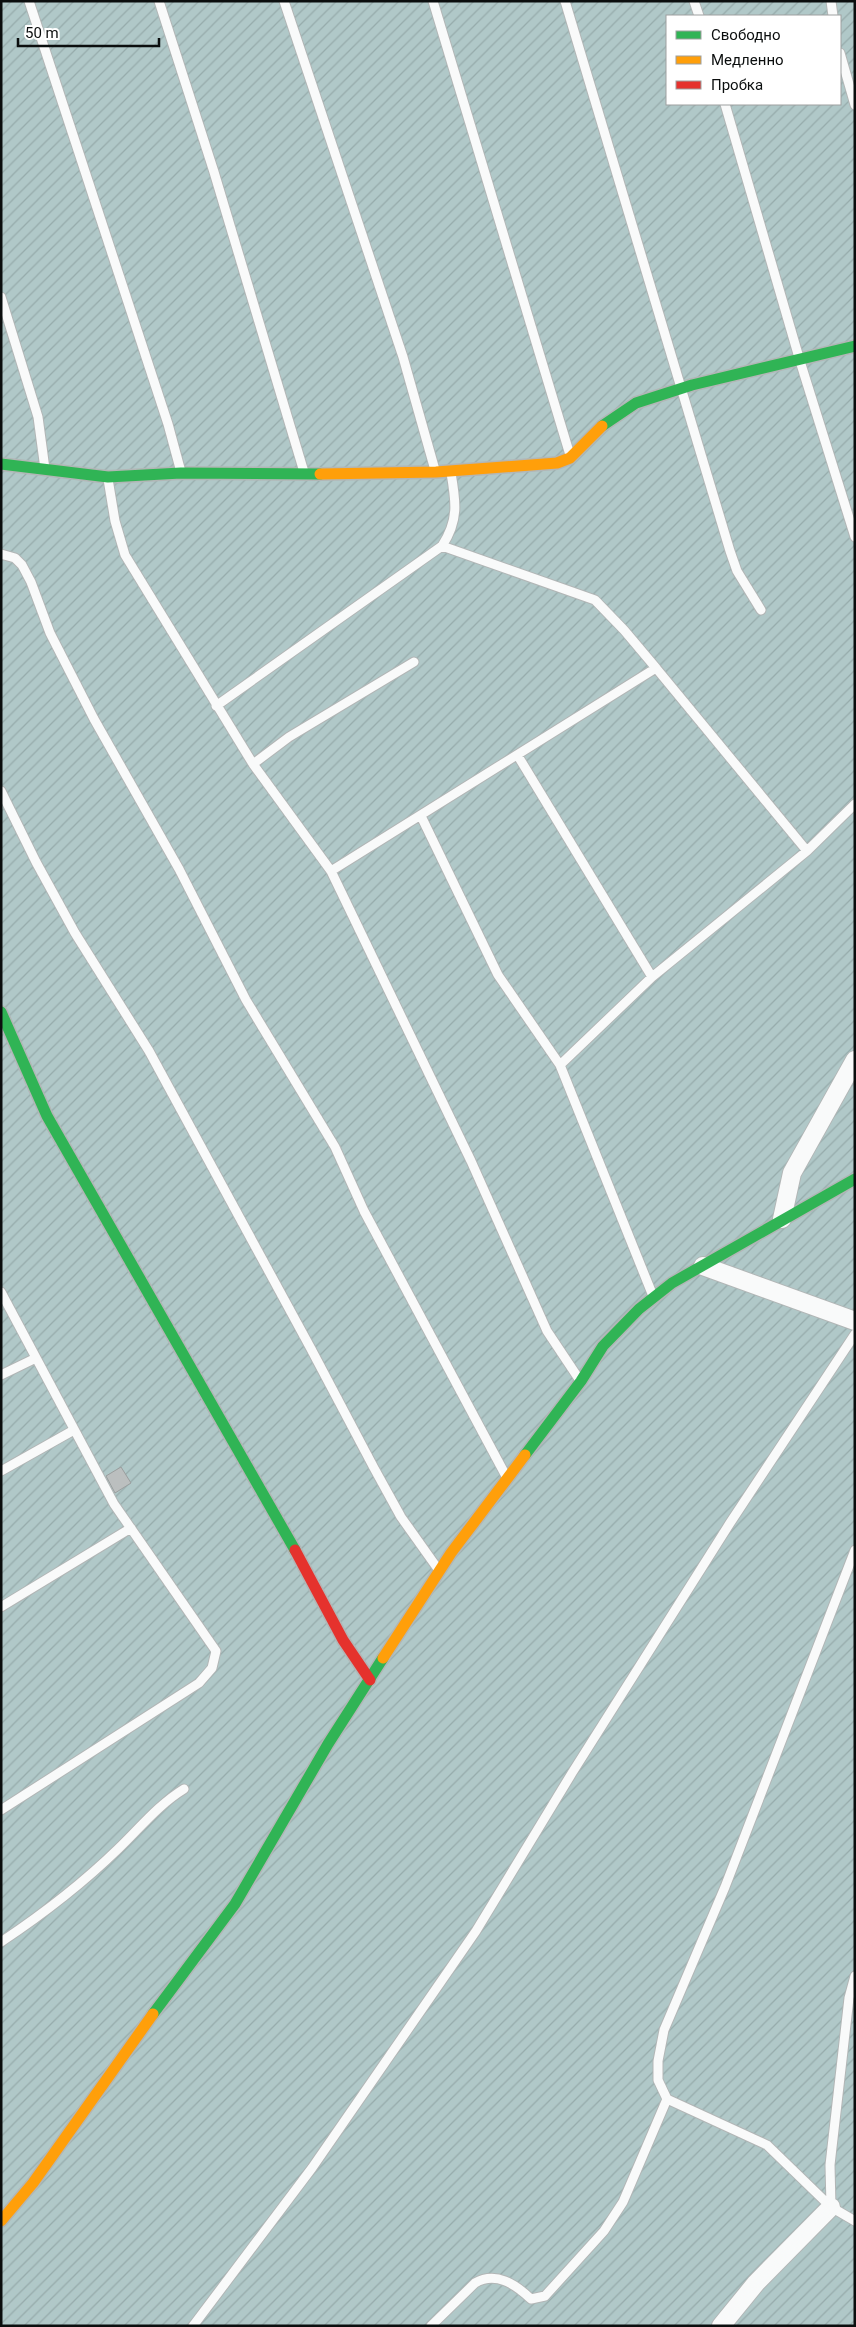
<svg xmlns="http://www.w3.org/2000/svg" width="856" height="2327" font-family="Roboto,sans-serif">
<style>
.garden{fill:url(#garden-furrows);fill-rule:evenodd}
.building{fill:#bbbfbf;stroke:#9a9e9e}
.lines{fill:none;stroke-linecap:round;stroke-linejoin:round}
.lane-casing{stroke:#b2b6b6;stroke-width:11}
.street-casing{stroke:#b2b6b6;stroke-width:20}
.fast-casing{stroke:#b2b6b6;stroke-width:14}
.slow-casing{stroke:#b2b6b6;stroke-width:14}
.jam-casing{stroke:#b2b6b6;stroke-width:14}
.lane{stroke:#f9fafa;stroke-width:9}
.street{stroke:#f9fafa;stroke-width:18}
.fast{stroke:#30b455;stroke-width:11}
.slow{stroke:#ff9f0a;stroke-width:11}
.jam{stroke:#e5322d;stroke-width:11}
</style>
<defs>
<pattern id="garden-furrows" width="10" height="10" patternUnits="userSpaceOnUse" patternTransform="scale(1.25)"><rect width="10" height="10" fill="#b0c8c8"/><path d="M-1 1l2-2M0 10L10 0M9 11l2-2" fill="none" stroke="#96abab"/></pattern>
</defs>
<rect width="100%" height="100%" fill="#dadfdf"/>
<path class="garden" d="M 1,1 L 855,1 L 855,2326 L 1,2326 ZM 667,16 L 840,16 L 840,104 L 667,104 Z"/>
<path class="building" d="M 121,1467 L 131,1483 L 115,1493 L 106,1476 Z"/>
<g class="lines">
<g class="lane-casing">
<path id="lane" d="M 29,1 L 168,424 L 181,472
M 159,1 L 214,172 L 304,472
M 284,1 L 403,357 L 435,470
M 433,1 L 570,455
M 565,1 L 730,551 L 737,571 L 761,610
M 694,1 L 699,16
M 831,1 L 833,16
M 840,53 L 855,105
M 725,104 L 800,361 L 855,537
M 1,297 L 38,417 L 45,469
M 108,479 L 115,521 L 125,555 L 253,764 L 331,871 L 471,1161 L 547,1331 L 579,1379
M 1,554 L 15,558 L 22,565 L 31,582 L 50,633 L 94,719 L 179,869 L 246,1000 L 335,1147 L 364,1211 L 506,1476
M 656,668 L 807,851
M 216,706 L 442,546 C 459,520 456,502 451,473
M 518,756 L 652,977
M 253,764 L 289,737 L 414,662
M 1,791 L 36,862 L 75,933 L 149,1051 L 310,1347 L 374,1468 L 401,1517 L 438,1569
M 421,816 L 498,975 L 560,1065
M 331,871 L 656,668 L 624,630 L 595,600 L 442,546
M 1,1292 L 114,1504 L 216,1651 L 212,1668 L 199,1683 L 1,1810
M 653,1296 L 560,1065 L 652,977 L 807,851 L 855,804
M 1,1375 L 36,1358
M 1,1471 L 74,1430
M 1,1607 L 131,1528
M 1,1942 C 43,1914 82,1884 118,1849 C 140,1828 158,1805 184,1789
M 667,2099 L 767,2145 L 831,2207 L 830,2165 L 849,1998 L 855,1976
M 831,2207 L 855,2221
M 193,2326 L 312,2168 L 476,1931 L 572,1773 L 730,1523 L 855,1334
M 431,2326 L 475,2283 C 496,2271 515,2284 531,2299 L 545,2296 L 604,2231 L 623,2202 L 667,2099 L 658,2080 L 658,2061 L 664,2030 L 725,1887 L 855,1550"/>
</g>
<g class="street-casing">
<path id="street" d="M 782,1219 L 792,1173 L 855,1060
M 703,1266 L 855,1321
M 721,2326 L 756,2283 L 831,2207"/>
</g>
<g class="fast-casing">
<path id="fast" d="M 602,426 L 636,403 L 692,385 L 855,346
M 1,464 L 108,477 L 181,473 L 320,474
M 1,1012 L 47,1116 L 295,1550
M 525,1455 L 581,1381 L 603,1346 L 639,1309 L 672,1283 L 855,1179
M 153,2014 L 235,1904 L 328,1744 L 383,1658"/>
</g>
<g class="slow-casing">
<path id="slow" d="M 320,474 L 436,472 L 557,463 L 570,458 L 602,426
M 383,1658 L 451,1553 L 525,1455
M 1,2221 L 33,2183 L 153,2014"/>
</g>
<g class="jam-casing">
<path id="jam" d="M 295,1550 L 343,1640 L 370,1680"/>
</g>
<use href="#lane" class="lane"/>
<use href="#street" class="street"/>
<use href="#fast" class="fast"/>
<use href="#slow" class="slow"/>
<use href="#jam" class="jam"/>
</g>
<rect width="856" height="2327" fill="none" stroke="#0b0e0e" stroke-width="5"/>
<rect x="666" y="15" width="175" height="90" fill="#ffffff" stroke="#9d9f9f"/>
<rect x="676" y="31" width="25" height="8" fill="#30b455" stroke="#9d9f9f"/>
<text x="711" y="40" font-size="15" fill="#0b0e0e">Свободно</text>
<rect x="676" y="56" width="25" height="8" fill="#ff9f0a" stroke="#9d9f9f"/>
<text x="711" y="65" font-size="15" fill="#0b0e0e">Медленно</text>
<rect x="676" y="81" width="25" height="8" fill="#e5322d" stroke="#9d9f9f"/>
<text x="711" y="90" font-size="15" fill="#0b0e0e">Пробка</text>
<path d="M18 38v8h141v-8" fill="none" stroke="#0b0e0e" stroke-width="2.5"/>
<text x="25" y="38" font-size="15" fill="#0b0e0e" stroke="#ffffff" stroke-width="4" paint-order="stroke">50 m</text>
</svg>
